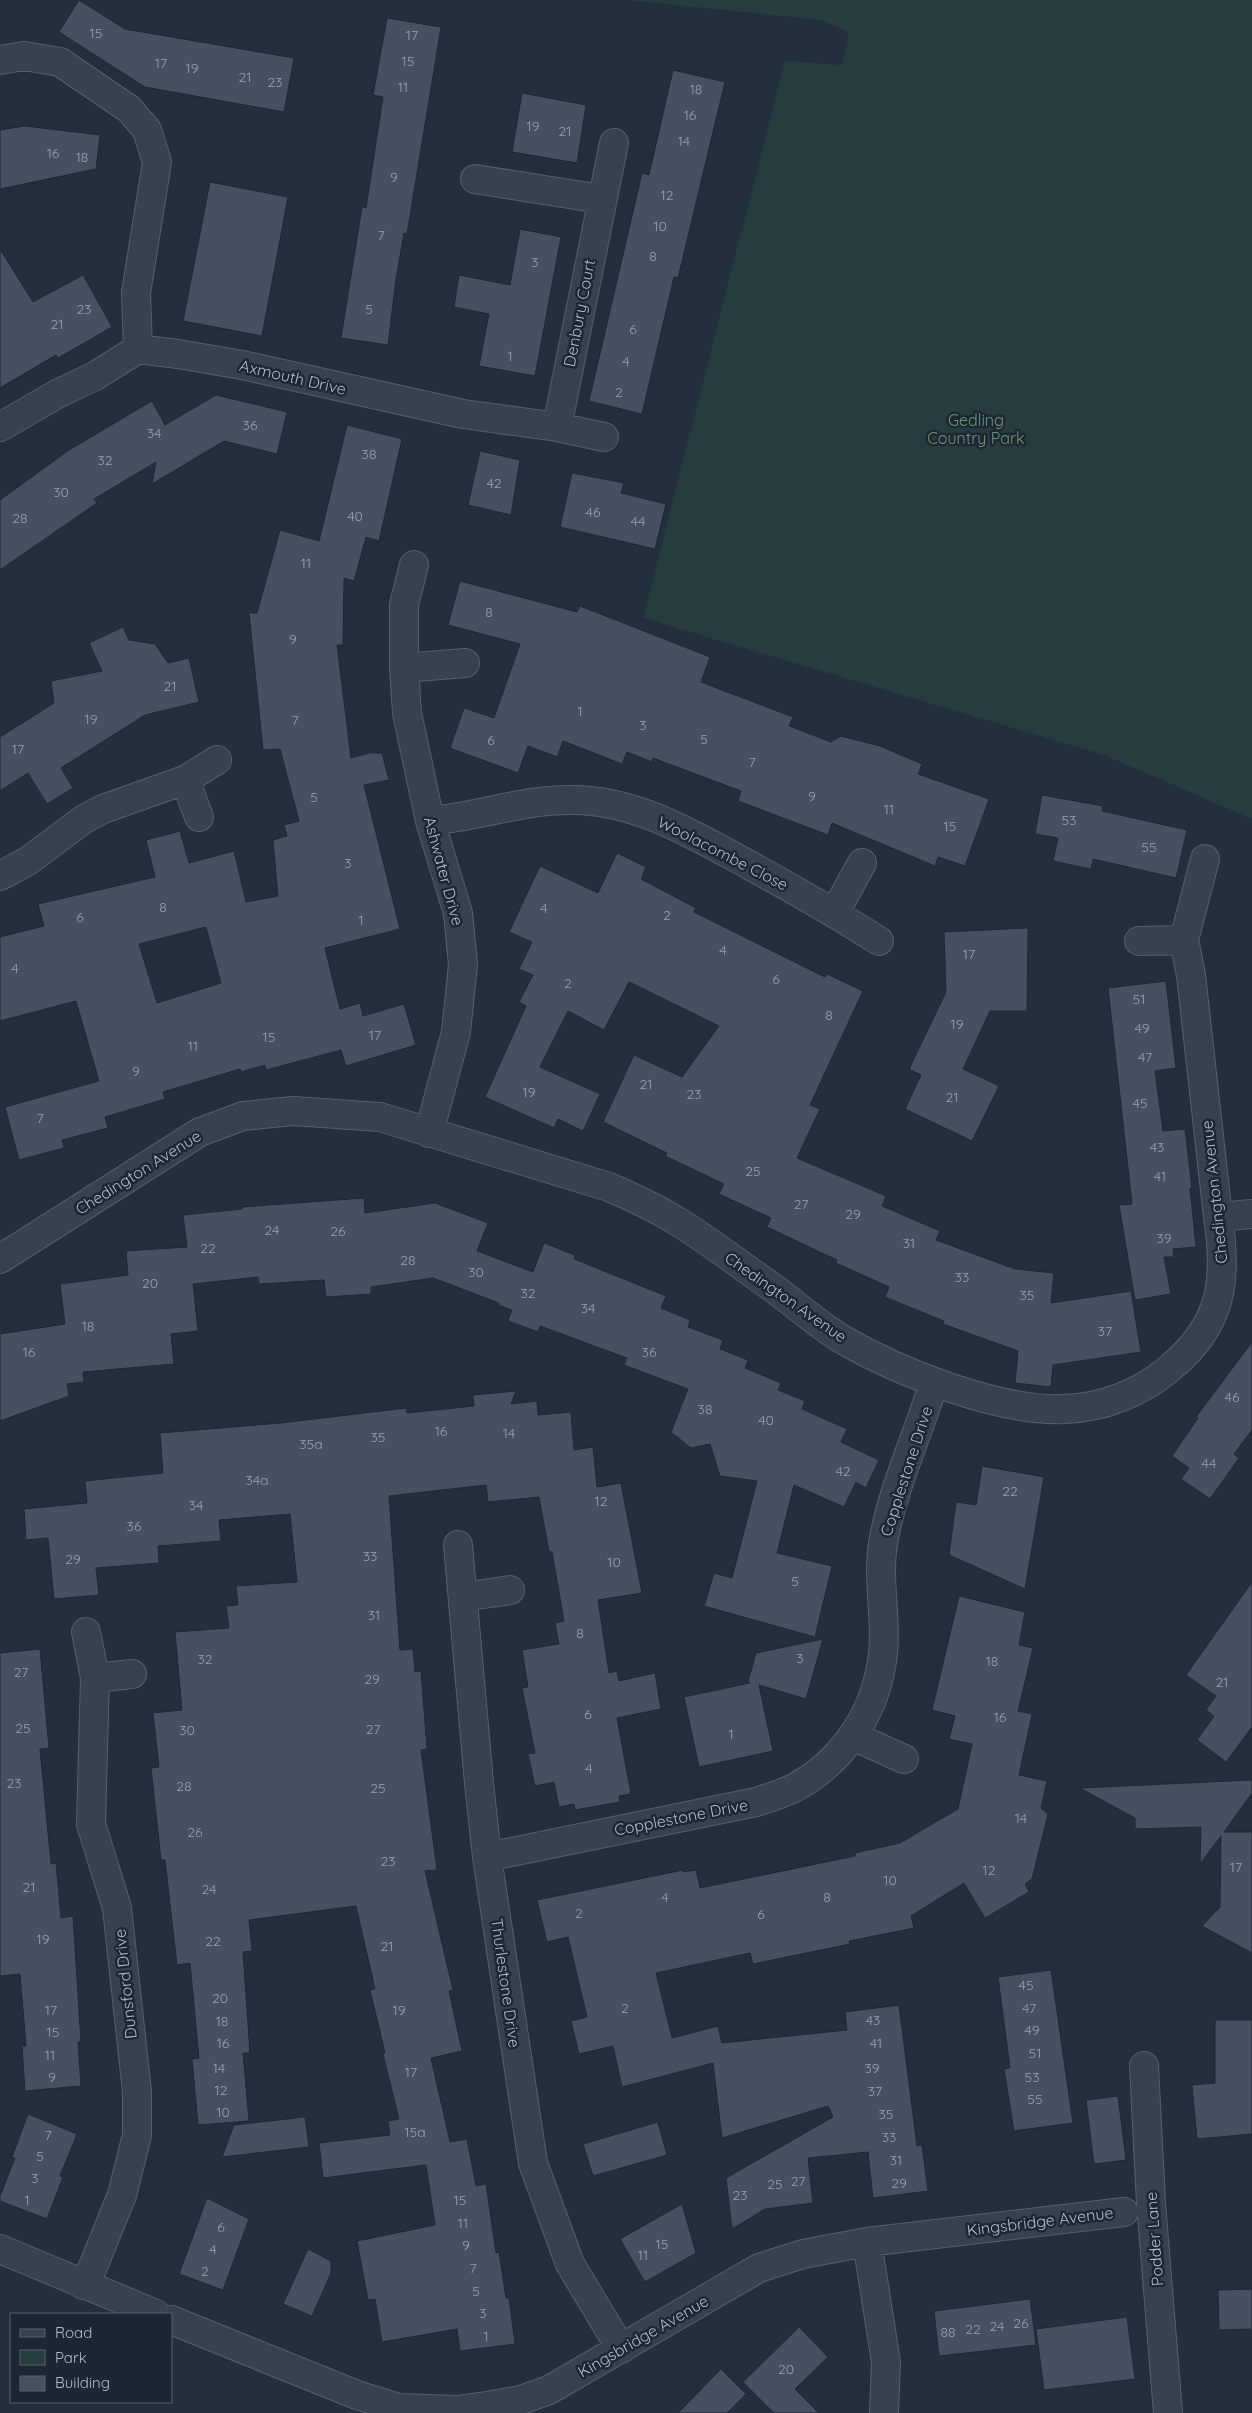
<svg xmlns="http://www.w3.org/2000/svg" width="1252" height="2413" font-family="Quicksand,sans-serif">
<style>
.green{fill:#263c3f}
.building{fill:#455162;stroke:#1f2835;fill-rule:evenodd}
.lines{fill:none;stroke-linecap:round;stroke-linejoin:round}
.street-casing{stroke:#565f6c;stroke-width:30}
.street{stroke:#38414e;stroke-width:28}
.labels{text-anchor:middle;stroke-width:5;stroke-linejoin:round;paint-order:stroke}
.number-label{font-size:14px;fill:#98a1af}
.street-label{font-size:16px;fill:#b4bcc9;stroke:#1d2633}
.park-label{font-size:16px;fill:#6b9a76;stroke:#1d2633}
</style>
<rect width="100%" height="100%" fill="#242f3e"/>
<path class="green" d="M 627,0 L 1252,0 L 1252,819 L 1104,755 L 643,618 L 785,61 L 842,65 L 849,36 L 846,31 L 821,20 Z"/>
<path class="building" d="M 79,0 L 125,29 L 294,58 L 284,112 L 145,87 L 59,32 Z
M 387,18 L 441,27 L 407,234 L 404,233 L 396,279 L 388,345 L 341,338 L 362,207 L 366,208 L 383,97 L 373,95 Z
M 673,70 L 725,82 L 678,278 L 674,277 L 642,414 L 589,401 L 642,173 L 649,175 Z
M 522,93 L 586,105 L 577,163 L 512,152 Z
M 25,126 L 100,135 L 96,169 L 0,189 L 0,130 Z
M 210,182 L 288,197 L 262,336 L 183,321 Z
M 520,229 L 561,237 L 535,376 L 479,366 L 489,314 L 454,307 L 459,275 L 510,285 Z
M 0,249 L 33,302 L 83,275 L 112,327 L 58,358 L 56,355 L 0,388 Z
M 216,395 L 287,412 L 277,454 L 224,441 L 152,484 L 156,462 L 94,499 L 97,503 L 0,570 L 0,500 L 69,450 L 152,401 L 165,425 Z
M 347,425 L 402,439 L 379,541 L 366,537 L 354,581 L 344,578 L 343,645 L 337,645 L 351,758 L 369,753 L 382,753 L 389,780 L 364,785 L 400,929 L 325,948 L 340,1009 L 360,1003 L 363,1016 L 404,1004 L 416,1045 L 346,1066 L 341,1050 L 266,1070 L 265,1065 L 241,1072 L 240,1069 L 163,1092 L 165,1099 L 105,1117 L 108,1128 L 62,1140 L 64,1148 L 19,1160 L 5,1107 L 99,1081 L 76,1001 L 0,1021 L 0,937 L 44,926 L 38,904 L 155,877 L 146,840 L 180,831 L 189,863 L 234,851 L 246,902 L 278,896 L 273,840 L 287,836 L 284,825 L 299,821 L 280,749 L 263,750 L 249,613 L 257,613 L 280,530 L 319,541 ZM 206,927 L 221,983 L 157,1003 L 139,944 Z
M 480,451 L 520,460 L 511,515 L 468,505 Z
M 572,473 L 624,483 L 621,493 L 666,504 L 655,549 L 560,527 Z
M 460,581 L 577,612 L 580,606 L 710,657 L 701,682 L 793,717 L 789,726 L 831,742 L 841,736 L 880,746 L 922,764 L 918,774 L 989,799 L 965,866 L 938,857 L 935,866 L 832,823 L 828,835 L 738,801 L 741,791 L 653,758 L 652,762 L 627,752 L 622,764 L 563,741 L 557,757 L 528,746 L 518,773 L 450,748 L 464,708 L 494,718 L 520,644 L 448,625 Z
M 123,627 L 129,640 L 155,644 L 168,663 L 189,658 L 199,702 L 145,715 L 61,768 L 73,788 L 47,804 L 28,773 L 0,791 L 0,737 L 54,703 L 51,681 L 102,671 L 89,643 Z
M 1042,795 L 1103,806 L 1102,811 L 1187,830 L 1176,878 L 1093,859 L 1091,869 L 1053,861 L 1058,838 L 1035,834 Z
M 617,853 L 646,867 L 641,879 L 696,908 L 694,912 L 825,977 L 827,974 L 863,991 L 810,1105 L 820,1109 L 797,1158 L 886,1196 L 882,1206 L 940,1231 L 936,1240 L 1015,1269 L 1054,1273 L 1051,1303 L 1131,1291 L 1141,1352 L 1053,1365 L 1051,1387 L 1015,1383 L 1018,1351 L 943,1324 L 944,1321 L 885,1297 L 889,1287 L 836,1263 L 837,1260 L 767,1227 L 771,1218 L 719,1194 L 724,1184 L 665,1156 L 667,1153 L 603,1122 L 634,1055 L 682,1077 L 719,1026 L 629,982 L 604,1030 L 568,1011 L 540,1067 L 600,1094 L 583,1131 L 558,1119 L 554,1128 L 485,1097 L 526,1006 L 519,1002 L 533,975 L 519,969 L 532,942 L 509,932 L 540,866 L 598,893 Z
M 1028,928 L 1027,1011 L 990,1011 L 963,1069 L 999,1086 L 972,1141 L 905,1109 L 921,1075 L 909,1069 L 946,992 L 944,932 Z
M 1166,981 L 1176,1068 L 1155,1071 L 1163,1131 L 1185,1129 L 1192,1188 L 1190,1188 L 1196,1247 L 1173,1249 L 1174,1257 L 1164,1257 L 1171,1294 L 1135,1300 L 1119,1205 L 1132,1204 L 1108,988 Z
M 364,1198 L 365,1213 L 435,1203 L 488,1223 L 477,1251 L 533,1272 L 544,1243 L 575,1255 L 574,1259 L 666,1296 L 661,1308 L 690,1320 L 688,1327 L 723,1340 L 720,1349 L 748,1360 L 745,1368 L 781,1383 L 778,1390 L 805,1401 L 802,1409 L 847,1429 L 841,1442 L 879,1460 L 866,1488 L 856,1482 L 844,1507 L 794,1485 L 777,1553 L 832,1566 L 815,1637 L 704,1606 L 714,1573 L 732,1578 L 757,1481 L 720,1476 L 710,1444 L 691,1448 L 671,1432 L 688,1389 L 624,1365 L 627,1358 L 540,1326 L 538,1332 L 508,1321 L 512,1310 L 498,1305 L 499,1303 L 433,1278 L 371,1287 L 371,1294 L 326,1297 L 324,1280 L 259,1284 L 258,1277 L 193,1284 L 198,1331 L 171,1334 L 174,1364 L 83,1372 L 84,1382 L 67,1384 L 69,1396 L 0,1421 L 0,1334 L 65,1324 L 60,1284 L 128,1275 L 126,1251 L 187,1247 L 183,1215 L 242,1209 L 242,1207 Z
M 1252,1342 L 1252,1430 L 1234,1454 L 1239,1458 L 1210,1499 L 1181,1479 L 1189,1468 L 1172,1456 L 1198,1418 L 1196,1417 Z
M 516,1391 L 511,1404 L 537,1401 L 538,1415 L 571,1412 L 574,1450 L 593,1447 L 597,1487 L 621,1483 L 642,1593 L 598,1600 L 609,1673 L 617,1671 L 619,1681 L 655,1673 L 661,1709 L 617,1718 L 631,1794 L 619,1796 L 620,1802 L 575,1810 L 574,1804 L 559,1807 L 554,1782 L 535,1786 L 528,1754 L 535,1753 L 522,1688 L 528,1687 L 522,1650 L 559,1644 L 555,1623 L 564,1621 L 552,1552 L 549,1552 L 539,1497 L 488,1502 L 486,1485 L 389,1496 L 400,1650 L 413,1649 L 415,1672 L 421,1671 L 427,1749 L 421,1750 L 437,1870 L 425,1871 L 453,1990 L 449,1991 L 462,2051 L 431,2058 L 450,2142 L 467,2139 L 476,2186 L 486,2184 L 496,2253 L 499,2252 L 506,2298 L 509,2298 L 515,2344 L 460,2351 L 457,2329 L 382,2342 L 375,2299 L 368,2300 L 357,2241 L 435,2225 L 426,2165 L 323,2178 L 319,2143 L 390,2135 L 388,2121 L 399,2119 L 383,2054 L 385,2053 L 370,1990 L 375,1989 L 356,1906 L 249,1920 L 252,1951 L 243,1952 L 250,2053 L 243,2053 L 249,2121 L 198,2125 L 192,2059 L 199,2058 L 190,1963 L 177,1965 L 165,1860 L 161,1860 L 151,1768 L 159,1767 L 153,1713 L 182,1710 L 175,1632 L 229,1628 L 226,1606 L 238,1605 L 236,1586 L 297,1582 L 290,1514 L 219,1520 L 221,1541 L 158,1546 L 159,1563 L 96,1568 L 99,1595 L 54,1599 L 48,1538 L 26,1540 L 24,1509 L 87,1503 L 85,1481 L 163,1473 L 160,1433 L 281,1423 L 406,1408 L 407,1413 L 474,1406 L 473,1395 Z
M 982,1466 L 1044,1477 L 1025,1589 L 949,1555 L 956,1502 L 976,1505 Z
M 1252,1582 L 1252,1727 L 1226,1762 L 1197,1740 L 1214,1716 L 1206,1710 L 1216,1696 L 1186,1675 Z
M 959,1596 L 1025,1612 L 1019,1645 L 1033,1648 L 1018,1711 L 1032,1714 L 1019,1775 L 1047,1781 L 1041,1808 L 1048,1814 L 1032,1879 L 1025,1884 L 1029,1892 L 985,1918 L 964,1883 L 911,1916 L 914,1928 L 849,1941 L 850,1944 L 753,1964 L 750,1953 L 656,1973 L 672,2038 L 718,2026 L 722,2043 L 847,2030 L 845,2012 L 899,2005 L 917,2146 L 922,2145 L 928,2191 L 873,2198 L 868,2152 L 808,2158 L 813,2203 L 765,2209 L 732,2229 L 726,2178 L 833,2117 L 828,2106 L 722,2138 L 713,2063 L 622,2087 L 613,2046 L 579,2054 L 571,2021 L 587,2017 L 568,1937 L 547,1942 L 537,1900 L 683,1870 L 683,1872 L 696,1870 L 700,1888 L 855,1856 L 855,1853 L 900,1843 L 958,1809 L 972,1744 L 949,1739 L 955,1716 L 932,1710 Z
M 823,1639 L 806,1699 L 759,1685 L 773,1751 L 699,1767 L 684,1697 L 750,1683 L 748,1682 L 756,1653 Z
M 40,1649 L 49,1748 L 40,1749 L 51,1864 L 56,1863 L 61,1918 L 73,1916 L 81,2042 L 78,2042 L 81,2086 L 25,2091 L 22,2046 L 26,2046 L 20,1974 L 0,1976 L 0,1653 Z
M 1252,1780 L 1252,1793 L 1224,1832 L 1252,1832 L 1252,1953 L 1202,1926 L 1220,1907 L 1221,1836 L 1200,1864 L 1201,1827 L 1135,1829 L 1135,1818 L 1080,1788 Z
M 1051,1970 L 1073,2123 L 1014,2131 L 1004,2069 L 1010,2068 L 998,1977 Z
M 1215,2020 L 1252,2020 L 1252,2134 L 1197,2139 L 1192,2085 L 1215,2083 Z
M 1118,2096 L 1126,2160 L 1094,2164 L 1086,2100 Z
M 28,2114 L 77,2134 L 60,2176 L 63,2177 L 47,2219 L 0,2201 L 0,2196 L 15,2158 L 12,2157 Z
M 305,2117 L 309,2147 L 222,2157 L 234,2125 Z
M 658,2122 L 667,2155 L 593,2176 L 583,2144 Z
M 207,2198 L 249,2219 L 223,2290 L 179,2274 Z
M 682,2204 L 696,2253 L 645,2282 L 620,2239 Z
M 308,2249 L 331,2261 L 331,2273 L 312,2316 L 283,2304 Z
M 1252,2289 L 1252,2329 L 1219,2330 L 1218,2290 Z
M 1030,2299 L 1036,2345 L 939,2356 L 934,2311 Z
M 1127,2317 L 1135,2379 L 1044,2390 L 1036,2329 Z
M 799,2327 L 828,2357 L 795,2389 L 819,2413 L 774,2413 L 743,2382 Z
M 721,2369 L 746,2394 L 727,2413 L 678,2413 Z"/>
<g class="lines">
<g class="street-casing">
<path id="street" d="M 0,60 L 24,56 L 60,62 L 129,109 L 147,130 L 157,162 L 136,293 L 138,349
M 475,179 L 601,199
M 0,427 L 59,393 L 95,376 L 138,349 L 178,354 L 242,365 L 463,414 L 557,427 L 604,437
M 557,427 L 614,143
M 414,565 L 404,605 L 404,668 L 407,713 L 430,821 L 458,913 L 463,965 L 456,1032 L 429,1133
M 404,668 L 465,663
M 185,780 L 199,817
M 430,821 C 477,817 521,800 569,800 C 636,799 694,835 751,866 C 795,890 837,914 879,941
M 0,876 L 28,861 L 84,819 L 103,809 L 185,780 L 217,760
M 835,912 L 862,863
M 1139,941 L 1184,940
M 1218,1217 L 1252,1214
M 0,1259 L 200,1132 L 243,1116 L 293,1111 L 380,1117 L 609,1187 C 632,1197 656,1208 677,1221 C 711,1242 743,1267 776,1290 C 797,1306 818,1324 840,1338 C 896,1371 998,1412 1064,1409 C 1102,1408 1141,1393 1170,1368 C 1222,1325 1228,1281 1218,1217 L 1191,975 L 1184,940 L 1205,859
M 458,1545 L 479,1783 L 487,1857 L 533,2163 L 570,2264 L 621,2349
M 463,1597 L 510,1590
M 95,1678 L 132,1674
M 853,1736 L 904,1759
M 487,1857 L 756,1802 C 768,1798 781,1794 792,1789 C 844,1762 877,1711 883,1653 C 887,1617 877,1580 883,1544 C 892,1488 918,1436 934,1382
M 1144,2066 L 1151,2203 L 1168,2413
M 867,2242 L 886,2362 L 884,2413
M 0,2249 L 156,2314
M 83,2285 L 92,2269 L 122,2195 L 137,2135 L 137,2092 L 117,1908 L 91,1824 L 95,1678 L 86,1632
M 171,2320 L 357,2395 L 399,2408 L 457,2410 L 486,2406 L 521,2400 L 549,2390 L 759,2268 L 803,2254 L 867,2242 L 1124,2212"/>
</g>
<use href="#street" class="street"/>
</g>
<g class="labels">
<g class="number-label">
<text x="96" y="38">15</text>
<text x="412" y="40">17</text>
<text x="408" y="66">15</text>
<text x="161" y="68">17</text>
<text x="192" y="73">19</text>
<text x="245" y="82">21</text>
<text x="275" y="87">23</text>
<text x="403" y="92">11</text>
<text x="696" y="94">18</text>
<text x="690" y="120">16</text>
<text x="533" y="131">19</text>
<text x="565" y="136">21</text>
<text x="684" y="146">14</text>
<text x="53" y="158">16</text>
<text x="82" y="162">18</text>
<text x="394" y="182">9</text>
<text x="667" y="200">12</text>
<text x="660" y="231">10</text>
<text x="381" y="240">7</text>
<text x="653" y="261">8</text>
<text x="535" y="267">3</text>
<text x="84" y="314">23</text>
<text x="369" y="314">5</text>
<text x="57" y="329">21</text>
<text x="633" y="334">6</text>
<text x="510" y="361">1</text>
<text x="626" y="366">4</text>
<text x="619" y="397">2</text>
<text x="250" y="430">36</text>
<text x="154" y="438">34</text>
<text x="369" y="459">38</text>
<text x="105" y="465">32</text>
<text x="494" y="488">42</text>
<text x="61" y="497">30</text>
<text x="593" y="517">46</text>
<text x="355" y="521">40</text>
<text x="20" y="523">28</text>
<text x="638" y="526">44</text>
<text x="306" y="568">11</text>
<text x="489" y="617">8</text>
<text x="293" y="644">9</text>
<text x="170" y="691">21</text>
<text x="580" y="716">1</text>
<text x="91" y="724">19</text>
<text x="295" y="725">7</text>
<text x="643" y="730">3</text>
<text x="704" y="744">5</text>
<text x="491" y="745">6</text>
<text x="18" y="754">17</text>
<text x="752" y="767">7</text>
<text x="812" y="801">9</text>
<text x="314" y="802">5</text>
<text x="889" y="814">11</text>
<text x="1069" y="825">53</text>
<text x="950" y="831">15</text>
<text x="1149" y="852">55</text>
<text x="348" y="868">3</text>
<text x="163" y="912">8</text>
<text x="544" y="913">4</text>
<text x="667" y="920">2</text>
<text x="80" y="922">6</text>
<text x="361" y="925">1</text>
<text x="723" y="955">4</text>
<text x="969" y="959">17</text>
<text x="15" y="973">4</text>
<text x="776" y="984">6</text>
<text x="568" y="988">2</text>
<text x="1139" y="1004">51</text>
<text x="829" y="1020">8</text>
<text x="957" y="1029">19</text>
<text x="1142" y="1033">49</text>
<text x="375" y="1040">17</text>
<text x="269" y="1042">15</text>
<text x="193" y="1051">11</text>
<text x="1145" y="1062">47</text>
<text x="136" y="1076">9</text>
<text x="646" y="1089">21</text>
<text x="529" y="1097">19</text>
<text x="694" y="1099">23</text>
<text x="952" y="1102">21</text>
<text x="1140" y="1108">45</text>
<text x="40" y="1123">7</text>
<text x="1157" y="1152">43</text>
<text x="753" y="1176">25</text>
<text x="1160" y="1181">41</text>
<text x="801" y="1209">27</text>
<text x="853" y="1219">29</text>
<text x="272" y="1235">24</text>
<text x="338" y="1236">26</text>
<text x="1164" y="1243">39</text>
<text x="909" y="1248">31</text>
<text x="208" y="1253">22</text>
<text x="408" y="1265">28</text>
<text x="476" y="1277">30</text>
<text x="962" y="1282">33</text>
<text x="150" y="1288">20</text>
<text x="528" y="1298">32</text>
<text x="1027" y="1300">35</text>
<text x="588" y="1313">34</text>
<text x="88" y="1331">18</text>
<text x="1105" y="1336">37</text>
<text x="29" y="1357">16</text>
<text x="649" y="1357">36</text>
<text x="1232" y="1402">46</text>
<text x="705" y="1414">38</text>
<text x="766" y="1425">40</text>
<text x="441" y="1436">16</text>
<text x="509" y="1438">14</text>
<text x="378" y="1442">35</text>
<text x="311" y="1449">35a</text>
<text x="1209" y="1468">44</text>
<text x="843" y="1476">42</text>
<text x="257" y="1485">34a</text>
<text x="1010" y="1496">22</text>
<text x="601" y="1506">12</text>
<text x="196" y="1510">34</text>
<text x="134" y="1531">36</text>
<text x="370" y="1561">33</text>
<text x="73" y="1564">29</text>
<text x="614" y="1567">10</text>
<text x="795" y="1586">5</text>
<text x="374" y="1620">31</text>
<text x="580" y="1638">8</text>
<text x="800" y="1663">3</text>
<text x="205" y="1664">32</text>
<text x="992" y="1666">18</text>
<text x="21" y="1677">27</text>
<text x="372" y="1684">29</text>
<text x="1222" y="1687">21</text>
<text x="588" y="1719">6</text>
<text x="1000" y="1722">16</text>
<text x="23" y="1733">25</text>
<text x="373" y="1734">27</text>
<text x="187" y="1735">30</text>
<text x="731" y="1739">1</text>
<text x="589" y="1773">4</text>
<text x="14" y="1788">23</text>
<text x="184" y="1791">28</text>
<text x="378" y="1793">25</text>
<text x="1021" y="1823">14</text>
<text x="195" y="1837">26</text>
<text x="388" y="1866">23</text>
<text x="1236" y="1872">17</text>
<text x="989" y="1875">12</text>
<text x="890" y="1885">10</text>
<text x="29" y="1892">21</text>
<text x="209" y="1894">24</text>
<text x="665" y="1902">4</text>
<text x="827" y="1902">8</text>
<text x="579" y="1918">2</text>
<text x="761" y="1919">6</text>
<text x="43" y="1944">19</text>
<text x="213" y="1946">22</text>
<text x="387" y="1951">21</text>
<text x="1026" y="1990">45</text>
<text x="220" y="2003">20</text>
<text x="625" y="2013">2</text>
<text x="1029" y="2013">47</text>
<text x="51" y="2015">17</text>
<text x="399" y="2015">19</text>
<text x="873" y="2025">43</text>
<text x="222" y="2026">18</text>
<text x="1032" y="2035">49</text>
<text x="53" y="2037">15</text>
<text x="223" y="2048">16</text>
<text x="876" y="2048">41</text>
<text x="1035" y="2058">51</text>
<text x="50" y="2060">11</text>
<text x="219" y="2073">14</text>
<text x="872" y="2073">39</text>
<text x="411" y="2077">17</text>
<text x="52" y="2082">9</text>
<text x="1032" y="2082">53</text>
<text x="221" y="2095">12</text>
<text x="875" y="2096">37</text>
<text x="1035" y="2104">55</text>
<text x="223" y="2117">10</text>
<text x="886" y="2119">35</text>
<text x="415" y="2137">15a</text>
<text x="48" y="2140">7</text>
<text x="889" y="2142">33</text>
<text x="40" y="2161">5</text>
<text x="896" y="2165">31</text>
<text x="35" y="2183">3</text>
<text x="798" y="2186">27</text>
<text x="899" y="2188">29</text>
<text x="775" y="2189">25</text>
<text x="740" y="2200">23</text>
<text x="27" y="2205">1</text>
<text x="460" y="2205">15</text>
<text x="463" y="2228">11</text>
<text x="221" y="2232">6</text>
<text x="662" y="2249">15</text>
<text x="466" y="2250">9</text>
<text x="213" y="2254">4</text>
<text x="643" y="2260">11</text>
<text x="473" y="2273">7</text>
<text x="205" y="2276">2</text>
<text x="476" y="2296">5</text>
<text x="483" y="2318">3</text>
<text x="1021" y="2328">26</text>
<text x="997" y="2331">24</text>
<text x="973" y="2334">22</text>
<text x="948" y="2337">88</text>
<text x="486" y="2341">1</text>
<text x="786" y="2374">20</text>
</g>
<g class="street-label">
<text transform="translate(579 313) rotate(-79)" y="6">Denbury Court</text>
<text transform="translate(293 377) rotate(13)" y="6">Axmouth Drive</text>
<text transform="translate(723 853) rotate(27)" y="6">Woolacombe Close</text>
<text transform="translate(444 871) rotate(75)" y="6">Ashwater Drive</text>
<text transform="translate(138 1172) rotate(-32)" y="6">Chedington Avenue</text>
<text transform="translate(1214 1192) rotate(-96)" y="6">Chedington Avenue</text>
<text transform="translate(786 1297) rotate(35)" y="6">Chedington Avenue</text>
<text transform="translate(906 1471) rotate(-72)" y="6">Copplestone Drive</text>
<text transform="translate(681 1817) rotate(-11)" y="6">Copplestone Drive</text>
<text transform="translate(506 1983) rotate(82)" y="6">Thurlestone Drive</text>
<text transform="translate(125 1984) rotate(-96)" y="6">Dunsford Drive</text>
<text transform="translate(1040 2221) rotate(-7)" y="6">Kingsbridge Avenue</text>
<text transform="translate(1154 2239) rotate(-94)" y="6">Podder Lane</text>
<text transform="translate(643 2336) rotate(-30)" y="6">Kingsbridge Avenue</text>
</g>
<g class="park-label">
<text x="976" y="426">Gedling<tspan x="976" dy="18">Country Park</tspan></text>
</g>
</g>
<rect x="10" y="2313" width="162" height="90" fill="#1d2633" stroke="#59626f"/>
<rect x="20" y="2329" width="25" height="8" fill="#38414e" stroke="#59626f"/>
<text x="55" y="2338" font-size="15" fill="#b4bcc9">Road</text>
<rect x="20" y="2350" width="25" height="15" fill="#263c3f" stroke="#59626f"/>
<text x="55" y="2363" font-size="15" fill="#b4bcc9">Park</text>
<rect x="20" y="2376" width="25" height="15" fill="#455162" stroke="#59626f"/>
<text x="55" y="2388" font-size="15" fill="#b4bcc9">Building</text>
</svg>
